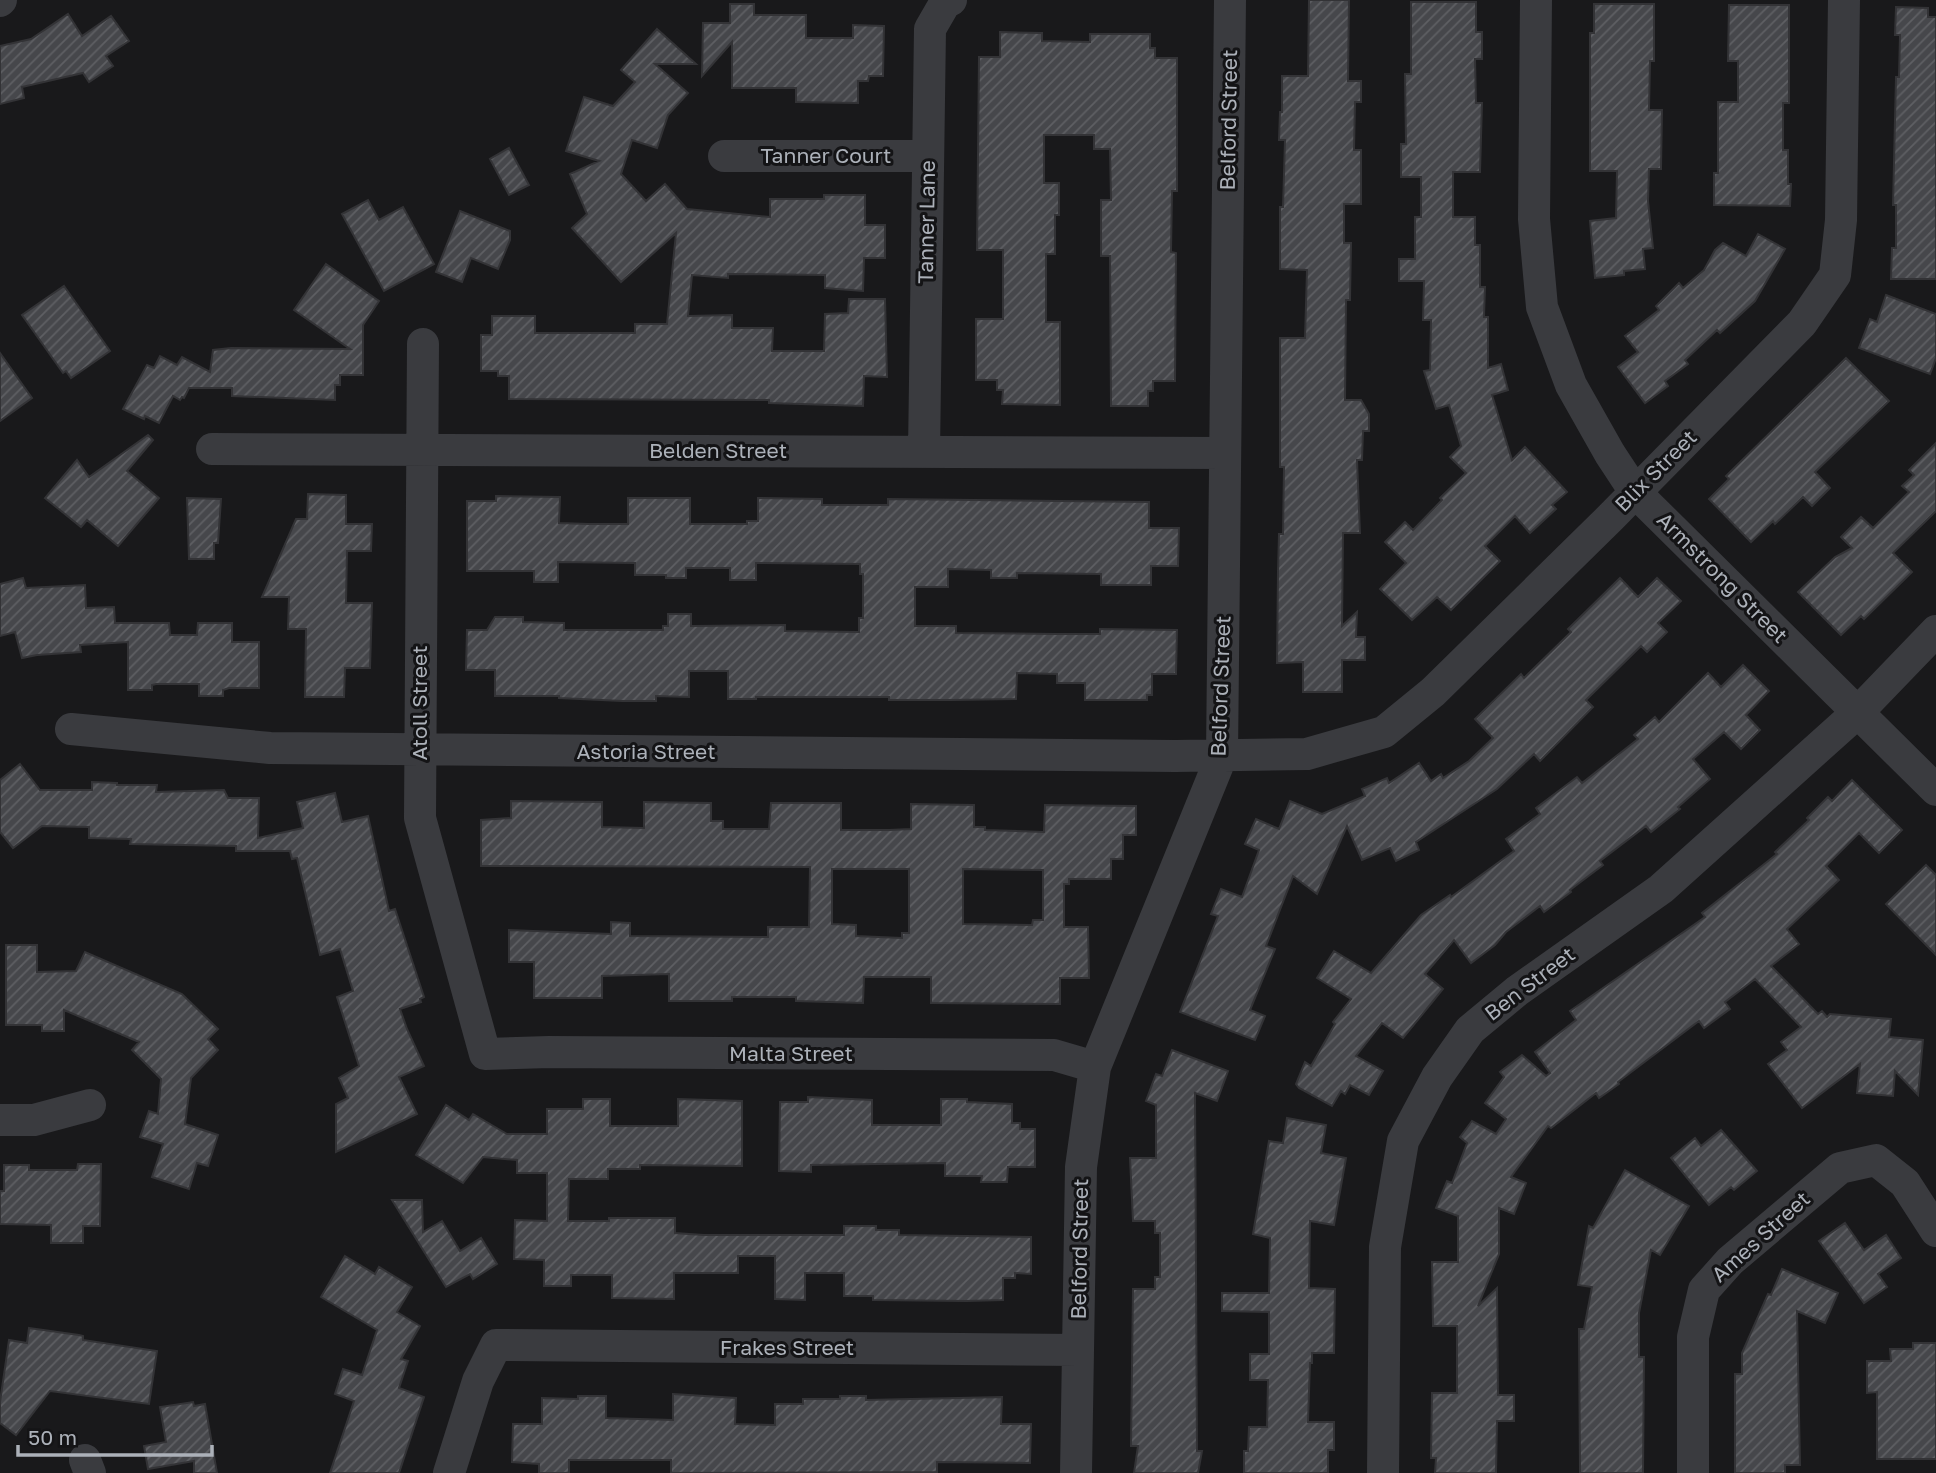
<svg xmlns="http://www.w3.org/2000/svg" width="1936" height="1473" font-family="'Golos Text',sans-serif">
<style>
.building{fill:url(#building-hatch);stroke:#333336;stroke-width:2;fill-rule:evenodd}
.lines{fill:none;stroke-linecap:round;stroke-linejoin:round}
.minor{stroke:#3a3b3f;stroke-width:32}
.labels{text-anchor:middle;stroke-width:6;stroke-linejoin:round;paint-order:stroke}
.street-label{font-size:21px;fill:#acb1b9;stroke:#141416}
</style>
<defs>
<pattern id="building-hatch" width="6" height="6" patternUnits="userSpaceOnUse" patternTransform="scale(1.75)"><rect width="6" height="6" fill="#46474b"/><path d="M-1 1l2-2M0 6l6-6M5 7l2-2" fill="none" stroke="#5e5f63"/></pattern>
</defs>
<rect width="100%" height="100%" fill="#19191b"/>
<path class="building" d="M 1309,0 L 1349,0 L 1348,81 L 1361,81 L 1361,102 L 1355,102 L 1354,150 L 1361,150 L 1361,204 L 1344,204 L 1344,243 L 1351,243 L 1350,300 L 1346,300 L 1345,400 L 1361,400 L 1369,414 L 1369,431 L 1363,431 L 1362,460 L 1357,460 L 1360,533 L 1343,533 L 1342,626 L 1357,612 L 1356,637 L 1365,637 L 1365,660 L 1342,660 L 1342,692 L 1303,692 L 1303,662 L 1277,663 L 1278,571 L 1279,534 L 1283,534 L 1284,467 L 1280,467 L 1280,338 L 1305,338 L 1307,270 L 1280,269 L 1280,207 L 1283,207 L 1285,140 L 1279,140 L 1280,112 L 1282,112 L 1282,76 L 1308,76 Z
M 1411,2 L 1476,2 L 1476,32 L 1482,32 L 1482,59 L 1475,59 L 1476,103 L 1482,103 L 1480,172 L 1453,172 L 1453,217 L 1475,217 L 1475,245 L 1480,245 L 1480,287 L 1485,287 L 1484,317 L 1488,317 L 1488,368 L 1501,364 L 1508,390 L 1492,395 L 1512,460 L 1525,447 L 1567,492 L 1552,505 L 1556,509 L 1530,533 L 1515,516 L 1485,546 L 1500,561 L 1451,610 L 1437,597 L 1412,620 L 1380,589 L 1406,563 L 1385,542 L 1405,522 L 1413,530 L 1442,500 L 1440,498 L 1466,473 L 1450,457 L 1461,446 L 1449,405 L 1436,409 L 1424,371 L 1430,370 L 1431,320 L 1423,320 L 1424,281 L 1399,281 L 1399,259 L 1415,259 L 1415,217 L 1421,217 L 1421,177 L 1401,177 L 1401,144 L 1406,144 L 1405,74 L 1411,74 Z
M 730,4 L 754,4 L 754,15 L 806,15 L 806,38 L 853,38 L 853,25 L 884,26 L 883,76 L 869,76 L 868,81 L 858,81 L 858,103 L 796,102 L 796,88 L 732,88 L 732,42 L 702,76 L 703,23 L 730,23 Z
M 1594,4 L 1654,4 L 1654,61 L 1650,61 L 1649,110 L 1662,110 L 1661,169 L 1649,169 L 1648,201 L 1653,248 L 1643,249 L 1645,269 L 1624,271 L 1624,275 L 1595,278 L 1590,221 L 1616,218 L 1617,171 L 1590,171 L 1590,33 L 1594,33 Z
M 1729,5 L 1789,5 L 1789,103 L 1783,103 L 1783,150 L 1788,150 L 1788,184 L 1791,184 L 1790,206 L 1714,205 L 1714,173 L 1718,173 L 1718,102 L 1738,102 L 1738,61 L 1728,61 Z
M 1896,7 L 1928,8 L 1928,17 L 1936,17 L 1936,279 L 1891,279 L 1892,248 L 1896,248 L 1896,205 L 1893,205 L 1896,77 L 1899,77 L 1900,35 L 1895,35 Z
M 68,14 L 82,36 L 111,16 L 129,41 L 106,56 L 113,66 L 89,82 L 83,73 L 22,87 L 24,98 L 0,104 L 0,46 L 31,39 Z
M 657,29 L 696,64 L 655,64 L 688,93 L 668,115 L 657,148 L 632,140 L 621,174 L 646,201 L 665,184 L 687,209 L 770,217 L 770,199 L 824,199 L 824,195 L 865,195 L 865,225 L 885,225 L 885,258 L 864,258 L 863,291 L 825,288 L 825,275 L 728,274 L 728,278 L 692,275 L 688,316 L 732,315 L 732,328 L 773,328 L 772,351 L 824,351 L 825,314 L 848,313 L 849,299 L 885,299 L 887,377 L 864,376 L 863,406 L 769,403 L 769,400 L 509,399 L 509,376 L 498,376 L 498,371 L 481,371 L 481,335 L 492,335 L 492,316 L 535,316 L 535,333 L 635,333 L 635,324 L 667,324 L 676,233 L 621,282 L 572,228 L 587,214 L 570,174 L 599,161 L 566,151 L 584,97 L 613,106 L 635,82 L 621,70 Z
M 1000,32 L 1042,33 L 1042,41 L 1090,42 L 1090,34 L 1150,34 L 1150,48 L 1155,48 L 1155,58 L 1177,58 L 1177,191 L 1172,191 L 1171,252 L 1176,253 L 1175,381 L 1153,381 L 1153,391 L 1148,391 L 1148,406 L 1111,406 L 1110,256 L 1101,256 L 1101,200 L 1111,200 L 1110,149 L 1094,149 L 1094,135 L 1044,135 L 1044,183 L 1059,183 L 1059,215 L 1055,215 L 1055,254 L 1046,254 L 1046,322 L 1060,322 L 1060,405 L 1002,404 L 1003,390 L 997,390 L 997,380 L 976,380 L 976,319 L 1003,319 L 1003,250 L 977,250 L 979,57 L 1000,57 Z
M 509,148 L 529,185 L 509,195 L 490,159 Z
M 368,200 L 379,220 L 403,207 L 434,264 L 384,291 L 342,214 Z
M 460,211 L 510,231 L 510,240 L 498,269 L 471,258 L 462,282 L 436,272 Z
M 1758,234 L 1785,249 L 1755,301 L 1720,333 L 1717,330 L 1685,360 L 1688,364 L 1665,381 L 1668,386 L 1645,403 L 1618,367 L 1638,352 L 1625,336 L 1659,310 L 1656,306 L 1679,283 L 1683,288 L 1704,270 L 1715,250 L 1723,243 L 1746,256 Z
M 326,264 L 379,301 L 363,325 L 363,375 L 340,375 L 340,385 L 335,385 L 335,400 L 232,396 L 232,388 L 189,388 L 184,398 L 182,397 L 180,400 L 173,396 L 159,423 L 145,416 L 144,419 L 123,409 L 147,365 L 154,368 L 160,356 L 177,365 L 182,357 L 210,372 L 213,350 L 231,348 L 350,349 L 294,310 Z
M 64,286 L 110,351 L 71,378 L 66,371 L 63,373 L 22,315 Z
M 1886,295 L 1936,314 L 1936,358 L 1930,374 L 1859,348 L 1870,319 L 1877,322 Z
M 0,353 L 32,398 L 0,421 Z
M 1846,358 L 1889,401 L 1815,472 L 1830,488 L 1812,506 L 1803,497 L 1775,524 L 1773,521 L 1751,542 L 1709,499 L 1729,479 L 1726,476 Z
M 148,435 L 153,440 L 127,471 L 159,498 L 118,546 L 87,520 L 81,527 L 45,498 L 77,460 L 89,477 Z
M 1936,443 L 1936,511 L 1893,553 L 1912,572 L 1864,619 L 1861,616 L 1841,635 L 1798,592 L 1835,557 L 1852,548 L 1841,537 L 1861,517 L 1873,528 L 1909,492 L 1902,486 L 1914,475 L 1909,470 Z
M 308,494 L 346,495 L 346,524 L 372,524 L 371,551 L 347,551 L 346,603 L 372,603 L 370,668 L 345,668 L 344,697 L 305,697 L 306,629 L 288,629 L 289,597 L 262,597 L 296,519 L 307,519 Z
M 496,496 L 560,497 L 559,523 L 589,524 L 628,524 L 628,498 L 690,498 L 690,524 L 747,524 L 747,521 L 758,521 L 758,498 L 822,499 L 822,505 L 888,505 L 888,499 L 1149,502 L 1149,528 L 1179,528 L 1178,566 L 1151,566 L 1151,585 L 1101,585 L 1101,574 L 1017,573 L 1017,578 L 991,578 L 991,570 L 948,569 L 948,587 L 915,587 L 915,626 L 956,626 L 956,633 L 1056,634 L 1100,634 L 1100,629 L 1177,630 L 1176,674 L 1152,674 L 1152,695 L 1147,695 L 1147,700 L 1085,700 L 1085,683 L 1057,683 L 1057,674 L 1017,673 L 1016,699 L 952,700 L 889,700 L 889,697 L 756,697 L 756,699 L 728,699 L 728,671 L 689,671 L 689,697 L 656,696 L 656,701 L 622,701 L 559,698 L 559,696 L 495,696 L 495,670 L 466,670 L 467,630 L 487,630 L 495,617 L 523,617 L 523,622 L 564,623 L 564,630 L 663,630 L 663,626 L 668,626 L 668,614 L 691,614 L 691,626 L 785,625 L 785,631 L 859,632 L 859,618 L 863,618 L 863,574 L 860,574 L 860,564 L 756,563 L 756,580 L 730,580 L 730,568 L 686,568 L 686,578 L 666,578 L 666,575 L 635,575 L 635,563 L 558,562 L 558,582 L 534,582 L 534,571 L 467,571 L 467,501 L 496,501 Z
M 187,498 L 221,499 L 218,543 L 214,543 L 214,559 L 189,559 Z
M 23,578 L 26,588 L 85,585 L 86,608 L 114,607 L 115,623 L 169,623 L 170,635 L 197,635 L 198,623 L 232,623 L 232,642 L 259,642 L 259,688 L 229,688 L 223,690 L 223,696 L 199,696 L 199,684 L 156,684 L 152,685 L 152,690 L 128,690 L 128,642 L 80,645 L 81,652 L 37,655 L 22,658 L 15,632 L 0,636 L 0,584 Z
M 1620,578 L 1638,597 L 1657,578 L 1681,601 L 1658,623 L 1667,632 L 1647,652 L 1641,646 L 1586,700 L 1593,707 L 1540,761 L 1534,754 L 1497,789 L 1416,842 L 1419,850 L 1396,861 L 1390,848 L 1362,860 L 1347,826 L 1317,894 L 1293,876 L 1266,946 L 1275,949 L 1250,1010 L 1265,1016 L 1255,1040 L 1180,1012 L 1218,916 L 1211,914 L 1221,889 L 1242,897 L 1259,850 L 1245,844 L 1256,819 L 1279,829 L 1290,801 L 1322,814 L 1365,796 L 1362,789 L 1387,778 L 1389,783 L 1419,763 L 1431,781 L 1441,774 L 1443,778 L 1469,761 L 1493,738 L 1475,719 L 1521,674 L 1524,678 L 1571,632 L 1568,629 Z
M 1743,665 L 1769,691 L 1746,715 L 1760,730 L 1741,749 L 1724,732 L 1693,759 L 1710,779 L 1678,807 L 1680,809 L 1651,832 L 1646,826 L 1600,861 L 1603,865 L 1570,890 L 1571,892 L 1544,912 L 1540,906 L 1506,932 L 1495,945 L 1471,963 L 1454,940 L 1425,974 L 1443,989 L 1403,1038 L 1382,1023 L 1356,1056 L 1383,1071 L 1369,1095 L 1350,1085 L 1345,1094 L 1341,1091 L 1332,1106 L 1299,1088 L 1296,1084 L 1305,1062 L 1311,1066 L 1335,1024 L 1333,1022 L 1351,999 L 1317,978 L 1334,951 L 1371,973 L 1421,915 L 1450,895 L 1451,897 L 1514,851 L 1506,839 L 1540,814 L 1536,808 L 1577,777 L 1582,783 L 1638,739 L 1634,735 L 1655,717 L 1659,722 L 1708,673 L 1721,687 Z
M 20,764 L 40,790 L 92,790 L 92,782 L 117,783 L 117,785 L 157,785 L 156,792 L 224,790 L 228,798 L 259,798 L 258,838 L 303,828 L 297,802 L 335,793 L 342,822 L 368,816 L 389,911 L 395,909 L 424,997 L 420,999 L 421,1002 L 400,1009 L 407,1029 L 424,1066 L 399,1077 L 417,1114 L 336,1152 L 336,1104 L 348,1098 L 339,1078 L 359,1066 L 337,997 L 353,991 L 340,949 L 320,955 L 297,858 L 292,859 L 290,851 L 236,851 L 236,846 L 130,844 L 131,839 L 89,838 L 89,827 L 42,826 L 13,848 L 0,832 L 0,780 Z
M 1852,780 L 1902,830 L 1879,853 L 1859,833 L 1826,866 L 1839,880 L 1787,929 L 1799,944 L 1771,966 L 1818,1014 L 1822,1011 L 1827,1017 L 1830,1014 L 1891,1019 L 1889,1037 L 1923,1040 L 1918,1095 L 1895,1071 L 1893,1096 L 1857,1093 L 1860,1064 L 1802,1108 L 1768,1064 L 1787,1050 L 1781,1042 L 1801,1027 L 1755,979 L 1725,1002 L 1730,1009 L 1704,1028 L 1699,1021 L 1618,1082 L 1619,1084 L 1599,1098 L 1596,1093 L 1551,1128 L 1548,1126 L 1511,1177 L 1526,1183 L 1514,1214 L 1499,1208 L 1499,1254 L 1478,1306 L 1497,1288 L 1498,1395 L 1514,1395 L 1514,1421 L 1497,1421 L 1496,1473 L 1435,1473 L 1436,1458 L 1431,1458 L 1432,1393 L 1457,1393 L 1457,1326 L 1433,1326 L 1432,1262 L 1458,1262 L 1458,1216 L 1436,1208 L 1447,1181 L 1452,1183 L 1467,1143 L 1460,1137 L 1472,1121 L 1496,1134 L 1506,1119 L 1485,1103 L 1504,1077 L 1500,1072 L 1522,1055 L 1546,1076 L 1550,1073 L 1535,1052 L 1576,1020 L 1570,1011 L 1705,917 L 1702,913 L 1777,854 L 1775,852 L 1809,820 L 1807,818 L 1828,797 L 1832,801 Z
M 511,801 L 602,802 L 602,827 L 644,828 L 644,802 L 711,803 L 711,821 L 723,821 L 723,829 L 769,829 L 771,803 L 841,803 L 841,830 L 889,830 L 911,829 L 911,804 L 974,805 L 974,827 L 985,827 L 985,830 L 1044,832 L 1045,805 L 1136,806 L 1136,835 L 1123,835 L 1123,859 L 1111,859 L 1111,879 L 1069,879 L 1069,884 L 1064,884 L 1064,927 L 1088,927 L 1089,978 L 1060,978 L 1060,1004 L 931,1003 L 931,977 L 864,977 L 863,1003 L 796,1001 L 796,997 L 732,997 L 732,1001 L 669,1001 L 669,974 L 602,976 L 602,998 L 534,998 L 534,962 L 509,962 L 509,930 L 611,934 L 611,922 L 630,923 L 630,936 L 768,937 L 768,927 L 809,927 L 810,867 L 481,866 L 481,820 L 511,818 ZM 832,869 L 909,869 L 909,933 L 902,933 L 902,938 L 856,936 L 856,925 L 832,924 ZM 963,869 L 1043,870 L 1043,920 L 1033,920 L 1032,925 L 963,924 Z
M 1926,865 L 1936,875 L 1936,955 L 1886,904 Z
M 6,945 L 37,945 L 37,972 L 76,971 L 85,952 L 182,994 L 218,1029 L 208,1039 L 218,1050 L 191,1078 L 185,1124 L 218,1135 L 208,1166 L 197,1163 L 189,1189 L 152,1177 L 163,1144 L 140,1137 L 149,1111 L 158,1114 L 161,1079 L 132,1050 L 139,1042 L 64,1010 L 64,1031 L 42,1031 L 42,1025 L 6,1025 Z
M 1172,1050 L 1228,1071 L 1217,1101 L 1195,1093 L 1197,1451 L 1202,1451 L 1198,1473 L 1134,1473 L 1138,1446 L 1131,1446 L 1133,1289 L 1155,1289 L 1155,1277 L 1160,1277 L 1160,1233 L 1155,1233 L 1155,1221 L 1133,1221 L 1130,1158 L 1156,1158 L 1156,1105 L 1146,1101 L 1156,1074 L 1162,1076 Z
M 808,1097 L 872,1100 L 872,1125 L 941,1125 L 941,1099 L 967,1099 L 967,1102 L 1012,1104 L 1012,1123 L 1020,1123 L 1020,1129 L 1035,1129 L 1035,1167 L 1008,1167 L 1007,1182 L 981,1182 L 982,1176 L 945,1176 L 945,1163 L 811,1165 L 811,1172 L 779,1171 L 780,1102 L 808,1102 Z
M 583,1099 L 610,1099 L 610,1126 L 678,1126 L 678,1099 L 742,1101 L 742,1166 L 640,1165 L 640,1169 L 608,1169 L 608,1179 L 569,1179 L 568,1221 L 609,1221 L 609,1218 L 675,1218 L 675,1233 L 704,1235 L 844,1235 L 844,1226 L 876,1226 L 876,1230 L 899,1230 L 899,1235 L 1031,1237 L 1031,1274 L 1015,1273 L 1015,1278 L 1003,1278 L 1003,1300 L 966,1301 L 873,1300 L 873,1296 L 844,1296 L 844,1273 L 805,1273 L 805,1300 L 775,1299 L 775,1256 L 738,1256 L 738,1273 L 674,1273 L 674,1299 L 612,1298 L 612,1275 L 571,1275 L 571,1286 L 544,1286 L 544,1260 L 514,1259 L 515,1220 L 547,1221 L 547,1173 L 517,1173 L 517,1160 L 483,1157 L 463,1183 L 416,1155 L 446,1105 L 469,1120 L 473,1114 L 507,1134 L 547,1134 L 547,1109 L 583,1109 Z
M 1287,1118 L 1326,1125 L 1321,1153 L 1346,1158 L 1334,1225 L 1310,1221 L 1309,1288 L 1335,1289 L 1334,1353 L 1312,1353 L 1312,1363 L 1310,1363 L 1308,1422 L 1334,1422 L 1334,1450 L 1328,1450 L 1328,1473 L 1244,1473 L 1244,1451 L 1248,1451 L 1249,1427 L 1267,1427 L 1268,1380 L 1250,1380 L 1250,1354 L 1269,1354 L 1269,1312 L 1222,1311 L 1222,1293 L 1269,1293 L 1270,1238 L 1253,1234 L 1269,1141 L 1283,1143 Z
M 1721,1130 L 1757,1171 L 1734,1190 L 1731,1187 L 1709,1205 L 1671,1158 L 1695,1138 L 1701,1146 Z
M 78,1164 L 101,1164 L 100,1226 L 83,1226 L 83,1243 L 51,1243 L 51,1225 L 0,1224 L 0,1191 L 4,1191 L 4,1165 L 29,1165 L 29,1170 L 77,1170 Z
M 1625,1170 L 1689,1206 L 1660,1255 L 1651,1250 L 1639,1313 L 1639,1357 L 1644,1357 L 1643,1473 L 1580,1473 L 1579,1329 L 1584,1329 L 1592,1287 L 1578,1285 L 1589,1226 L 1593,1228 Z
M 392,1200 L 422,1200 L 423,1232 L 442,1221 L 460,1251 L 481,1238 L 497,1264 L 473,1279 L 470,1274 L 446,1287 Z
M 1845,1223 L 1864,1250 L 1886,1235 L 1901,1258 L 1878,1274 L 1887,1287 L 1864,1303 L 1819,1241 Z
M 345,1256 L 375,1274 L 379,1267 L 412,1287 L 397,1312 L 420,1326 L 401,1359 L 408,1361 L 399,1388 L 424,1397 L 399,1473 L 330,1473 L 354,1401 L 335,1394 L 343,1369 L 362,1375 L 377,1330 L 321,1297 Z
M 1782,1269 L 1838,1293 L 1825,1323 L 1797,1311 L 1800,1465 L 1785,1465 L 1785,1473 L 1735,1473 L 1735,1374 L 1742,1374 L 1742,1353 L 1768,1294 L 1771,1295 Z
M 29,1328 L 79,1335 L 83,1336 L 83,1340 L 157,1351 L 149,1404 L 50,1391 L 16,1435 L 0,1423 L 0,1402 L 9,1340 L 27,1343 Z
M 1913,1343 L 1936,1343 L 1936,1459 L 1877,1459 L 1877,1392 L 1867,1393 L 1867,1361 L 1891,1361 L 1890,1349 L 1913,1349 Z
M 673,1394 L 736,1398 L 735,1424 L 775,1425 L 775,1404 L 803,1404 L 803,1399 L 840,1399 L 840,1396 L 866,1396 L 866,1400 L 1002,1397 L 1001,1424 L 1031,1424 L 1030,1463 L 937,1462 L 937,1472 L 671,1473 L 671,1460 L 569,1460 L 569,1473 L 539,1473 L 539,1464 L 512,1462 L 513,1424 L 542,1424 L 542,1398 L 578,1399 L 578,1396 L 606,1396 L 606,1418 L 673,1420 Z
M 193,1402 L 194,1406 L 205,1404 L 217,1473 L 194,1473 L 194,1461 L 148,1469 L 144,1446 L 166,1442 L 160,1407 Z"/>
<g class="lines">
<path class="minor" d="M 1536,0 L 1534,219 L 1542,307 L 1571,385 L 1610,454 L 1635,492 L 1936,790
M 0,1 L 1,0
M 724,156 L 928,156
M 423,344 L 420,818 L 485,1054 L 549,1052 L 1054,1055 L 1095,1067
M 212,449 L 1225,453
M 924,452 L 930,29 L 945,3 L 951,0
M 71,729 L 270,748 L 1175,756 L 1307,754 L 1384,732 L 1433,692 L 1611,517 L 1802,323 L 1835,275 L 1841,220 L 1844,0
M 0,1120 L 34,1120 L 90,1105
M 85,1460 L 90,1473
M 449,1473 L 478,1381 L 496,1345 L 1078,1350
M 1076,1473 L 1081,1167 L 1095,1067 L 1222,755 L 1230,0
M 1383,1473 L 1385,1247 L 1403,1141 L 1437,1077 L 1470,1030 L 1517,991 L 1661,889 L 1858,712 L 1936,631
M 1693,1473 L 1693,1337 L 1704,1290 L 1730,1261 L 1840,1168 L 1876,1160 L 1905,1183 L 1936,1231"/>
</g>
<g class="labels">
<g class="street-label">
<text transform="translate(1229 120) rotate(-89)" y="7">Belford Street</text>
<text x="826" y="163">Tanner Court</text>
<text transform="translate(927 222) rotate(-89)" y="7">Tanner Lane</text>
<text x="718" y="458">Belden Street</text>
<text transform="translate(1656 471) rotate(-45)" y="7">Blix Street</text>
<text transform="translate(1722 578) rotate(45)" y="7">Armstrong Street</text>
<text transform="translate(1221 686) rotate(-88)" y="7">Belford Street</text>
<text transform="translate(420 703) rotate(-90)" y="7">Atoll Street</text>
<text x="646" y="759">Astoria Street</text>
<text transform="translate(1530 984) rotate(-37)" y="7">Ben Street</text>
<text x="791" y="1061">Malta Street</text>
<text transform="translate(1761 1237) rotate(-42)" y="7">Ames Street</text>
<text transform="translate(1080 1249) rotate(-89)" y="7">Belford Street</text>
<text x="787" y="1355">Frakes Street</text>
</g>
</g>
<path d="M18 1445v10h194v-10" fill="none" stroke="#acb1b9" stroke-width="3.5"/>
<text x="28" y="1445" font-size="21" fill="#acb1b9" stroke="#141416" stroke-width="5" paint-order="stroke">50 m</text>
</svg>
